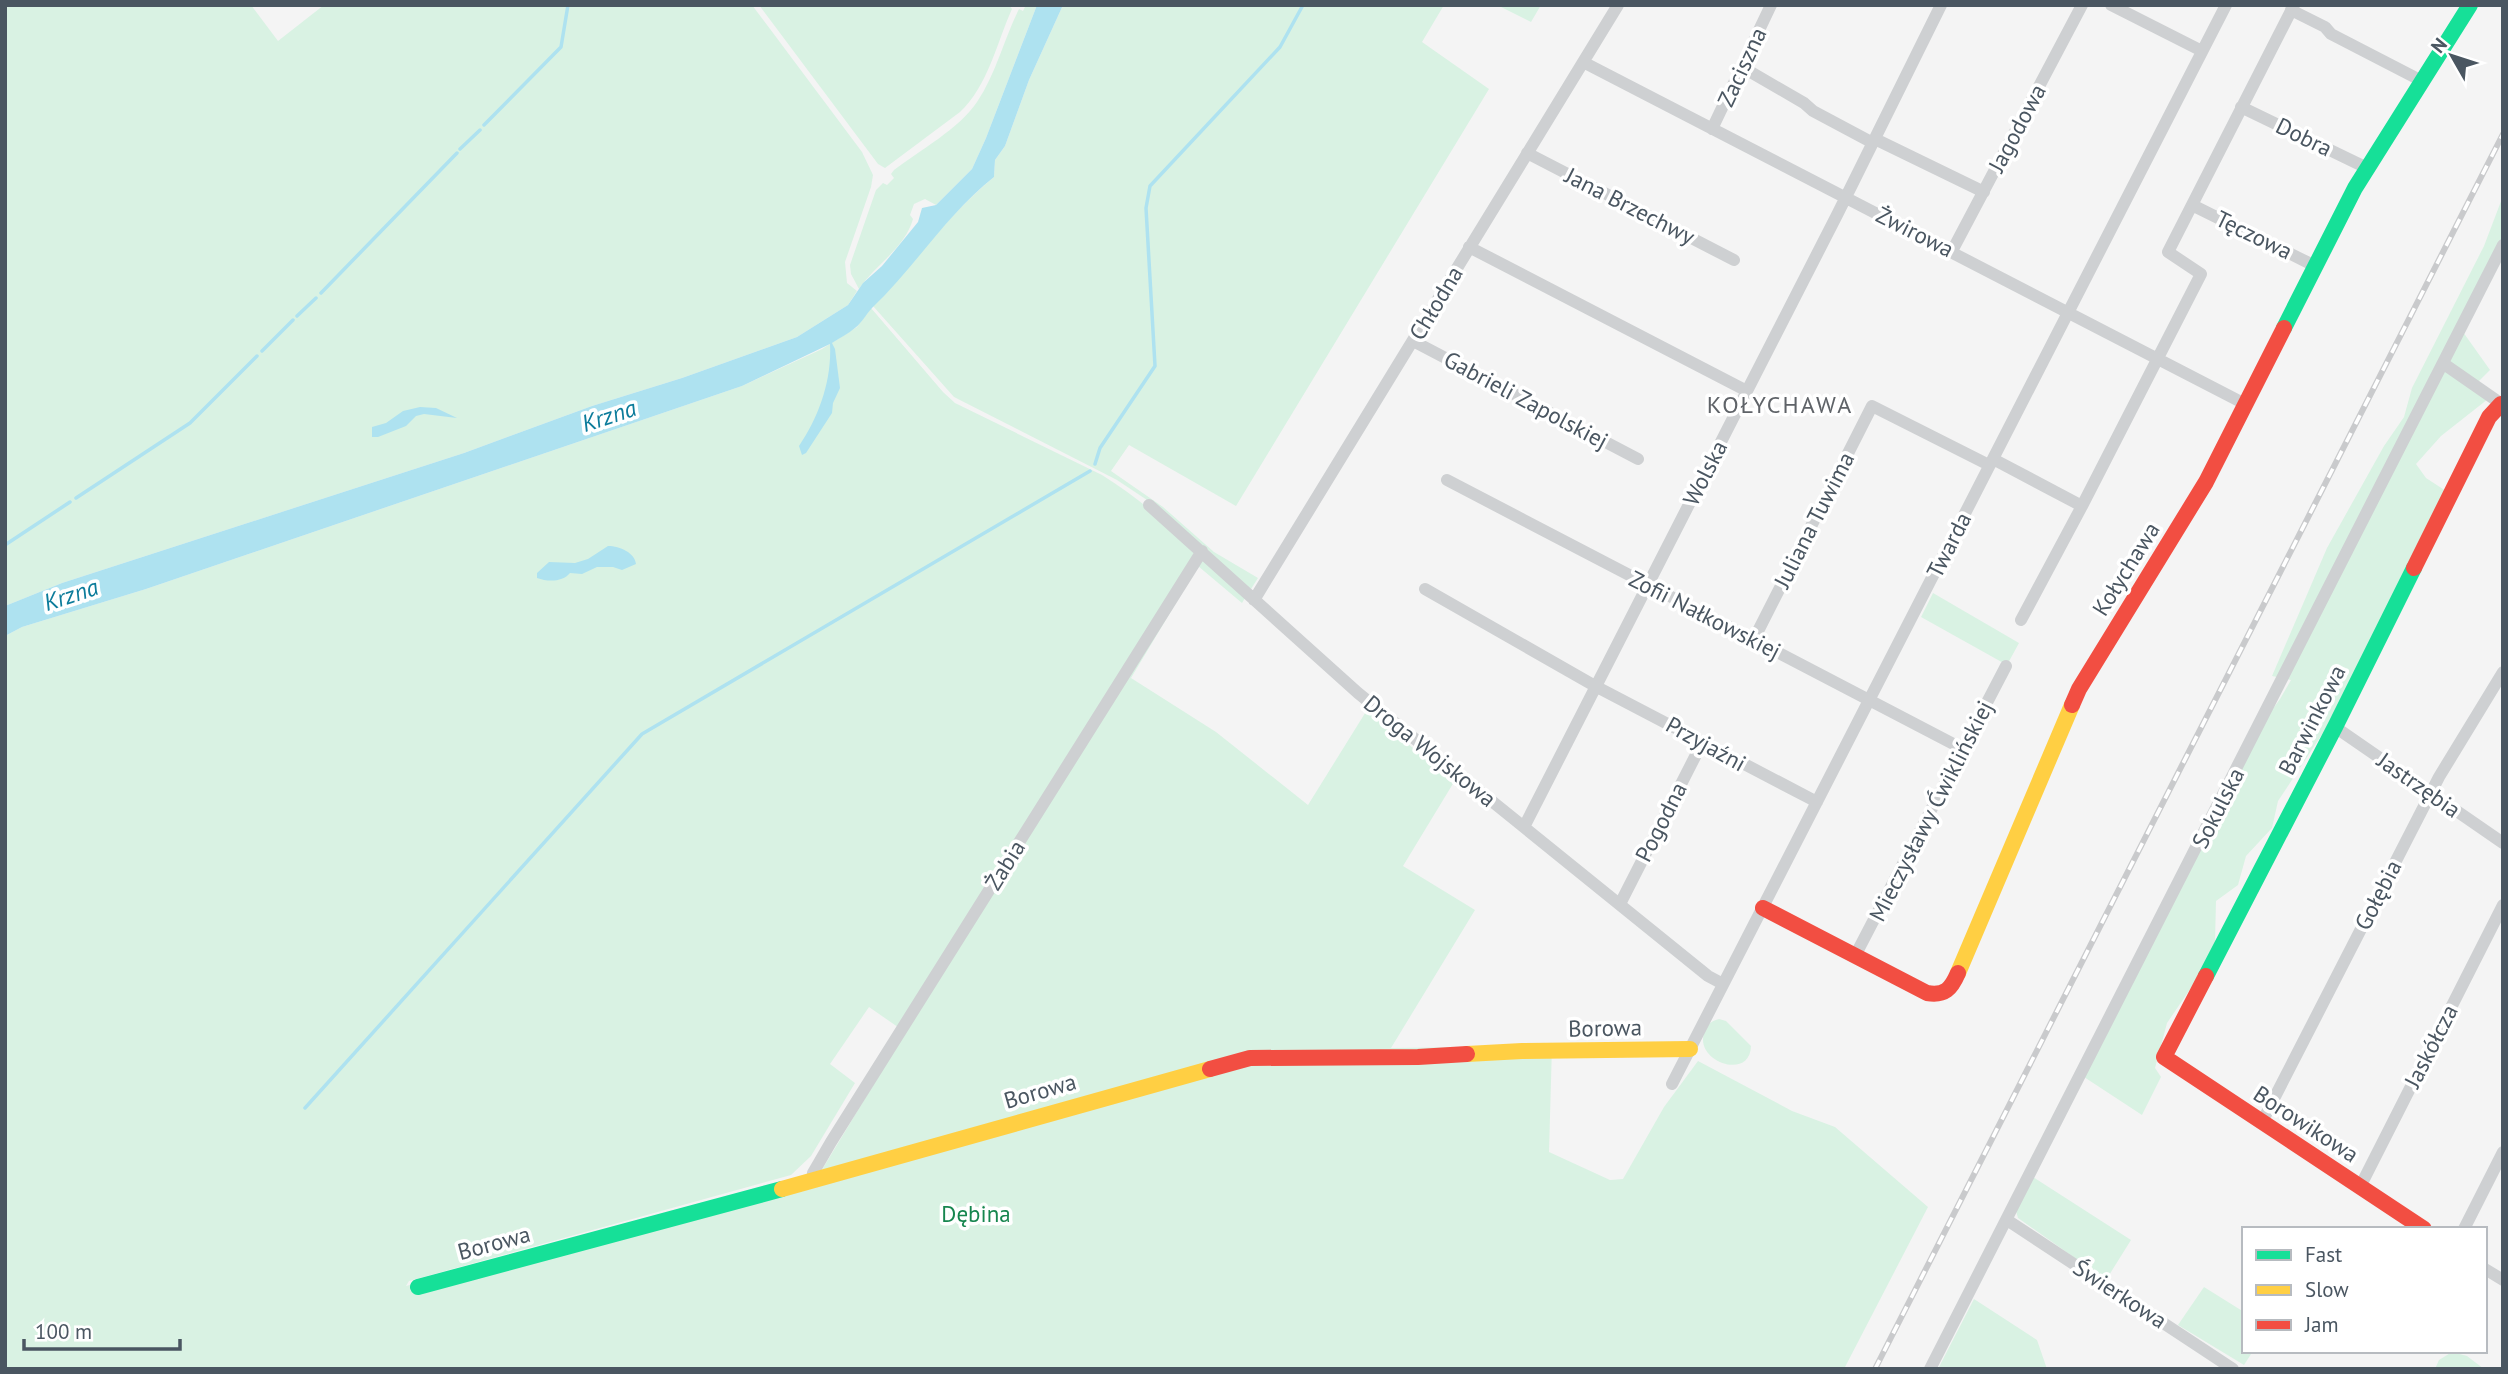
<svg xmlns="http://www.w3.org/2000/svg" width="2508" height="1374" font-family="'PT Sans',sans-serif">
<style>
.green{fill:#d9f2e3;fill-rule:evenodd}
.water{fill:#aee2f0}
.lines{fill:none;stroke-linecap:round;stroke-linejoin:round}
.stream{stroke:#aee2f0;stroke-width:3.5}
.street{stroke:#ced0d2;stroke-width:12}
.fast{stroke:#16e098;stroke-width:16}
.slow{stroke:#ffcf43;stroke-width:16}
.jam{stroke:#f24e42;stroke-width:16}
.rail-casing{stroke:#c9cacc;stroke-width:6}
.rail{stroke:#fff;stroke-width:3.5;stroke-dasharray:10;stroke-linecap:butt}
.labels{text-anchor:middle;stroke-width:7;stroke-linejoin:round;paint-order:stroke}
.street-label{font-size:23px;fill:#4a5661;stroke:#fff}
.park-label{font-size:23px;fill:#17864f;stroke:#fff}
.neighbourhood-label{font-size:24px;letter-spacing:2px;fill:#5f6368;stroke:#fff}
.water-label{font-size:24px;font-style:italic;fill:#0c7c9b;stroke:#fff}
</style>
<rect width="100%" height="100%" fill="#f4f4f4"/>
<path class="green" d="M 5,5 L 251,5 L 278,41 L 324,5 L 752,5 L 862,152 L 873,175 L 871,187 L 845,262 L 847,283 L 857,291 L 848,305 L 797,337 L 682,378 L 592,406 L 464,453 L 62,583 L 5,606 Z
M 759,5 L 1009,5 L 1012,9 C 997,42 988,86 960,112 L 885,168 L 878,164 Z
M 1026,5 L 1037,5 L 986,138 L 972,169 L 936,205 L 925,199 L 914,204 L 910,215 L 913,219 C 905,248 874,266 859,289 L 851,274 L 850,265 L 876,190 L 883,183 L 887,185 L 894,178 L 891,174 L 894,170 C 919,151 960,128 977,102 C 996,74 1004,39 1019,9 L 1023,11 Z
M 1063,5 L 1444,5 L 1422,42 L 1489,89 L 1236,506 L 1129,445 L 1111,471 L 1163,507 L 1214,552 L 1258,578 L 1251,589 L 1150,502 L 1117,480 L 954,397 L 873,306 C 886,295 895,282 906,269 C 933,238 962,203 994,177 L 995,160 L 1005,146 L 1029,80 Z
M 1497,5 L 1541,5 L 1531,22 Z
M 2503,196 L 2503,239 L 2463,332 L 2490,370 L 2472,388 L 2488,399 L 2441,436 L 2416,464 L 2426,478 L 2446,491 L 2325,730 L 2278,801 L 2272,828 L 2246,856 L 2238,885 L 2216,901 L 2215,942 L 2197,979 L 2167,1023 L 2155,1068 L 2161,1077 L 2142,1115 L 2084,1077 L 2267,717 L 2280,699 L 2291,680 L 2272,676 L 2327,548 L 2384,446 L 2404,417 L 2412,388 L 2484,246 Z
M 871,308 L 943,392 L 955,403 L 1102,475 C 1156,509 1200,553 1245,598 L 1242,603 L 1198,566 L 1131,678 L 1216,732 L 1308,805 L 1367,710 L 1454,782 L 1403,866 L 1475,910 L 1391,1048 L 1552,1046 L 1549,1152 L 1610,1180 L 1623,1179 L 1664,1107 L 1698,1061 L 1792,1111 L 1835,1127 L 1928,1207 L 1844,1369 L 5,1369 L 5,636 L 22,627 L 146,589 L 742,386 L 822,349 L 857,327 ZM 869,1007 L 905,1032 L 820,1173 L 406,1286 L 409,1281 L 791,1175 L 811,1156 L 855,1083 L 830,1064 Z
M 1933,593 L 2019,643 L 2007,665 L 1921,617 Z
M 1719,1019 L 1726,1021 L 1751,1046 C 1750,1083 1689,1059 1706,1029 C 1710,1022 1712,1021 1719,1019 Z
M 2033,1177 L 2131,1240 L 2106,1280 L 2018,1218 L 2016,1211 Z
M 2204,1287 L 2244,1312 L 2244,1351 L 2253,1351 L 2244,1365 L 2178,1325 Z
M 1974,1299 L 2037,1340 L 2047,1369 L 1938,1369 Z
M 2452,1352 L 2467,1356 L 2484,1369 L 2435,1369 L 2439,1360 Z"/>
<path class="water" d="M 1037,5 L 1063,5 L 1029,80 L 1005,146 L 995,160 L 994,177 C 947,214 915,267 872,308 C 866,314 862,323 855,328 C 848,334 839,338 832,343 L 835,349 L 840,388 L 833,403 L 832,413 L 806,453 L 802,455 L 799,446 C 819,417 832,380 830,344 L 742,386 L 146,589 L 22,627 L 5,636 L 5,606 L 62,583 L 464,453 L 592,406 L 682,378 L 797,337 L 848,305 L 863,283 L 882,266 L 918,222 L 922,208 L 936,205 L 972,169 L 986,138 Z
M 420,407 L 436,408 L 457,418 L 424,414 L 416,416 L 406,426 L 378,437 L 372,437 L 372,427 L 386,423 L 403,411 Z
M 608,546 C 620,546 635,553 636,564 L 622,570 L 613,567 L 597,567 L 582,574 L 570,573 C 563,582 548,582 537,578 L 537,573 L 549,562 L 575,563 L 588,559 Z"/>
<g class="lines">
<path class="stream" d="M 484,125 L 561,47 L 568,5
M 460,149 L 480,130
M 321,293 L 457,153
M 297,316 L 316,298
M 262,351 L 293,320
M 1095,464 L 1100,448 L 1155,366 L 1146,208 L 1150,186 L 1280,47 L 1303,5
M 76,498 L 190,423 L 257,356
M 5,545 L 70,502
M 305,1108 L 642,734 L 1090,471"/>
<path class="street" d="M 2111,5 L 2202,51
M 2291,10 L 2325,27 L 2331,34 L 2422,81
M 1583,62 L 2245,404
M 1742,67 L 1804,103 L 1813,111 L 1873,143
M 2241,107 L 2367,168
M 1712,129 L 1771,5
M 1875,139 L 1984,192
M 1527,153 L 1734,260
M 2192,205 L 2315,266
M 1469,247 L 1747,391
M 1952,251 L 2082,5
M 1413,341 L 1638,459
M 2444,364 L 2503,405
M 1993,459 L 2082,506 L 2021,620
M 1447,480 L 1963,749
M 1149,505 L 1358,693 L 1708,976 L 1723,984
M 2082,506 L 2201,274 L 2168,252 L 2294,5
M 1425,589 L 1595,686 L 1817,802
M 1254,600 L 1618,5
M 1754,639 L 1872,406 L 1989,465
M 2335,727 L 2503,843
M 1524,827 L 1838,213 L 1941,5
M 1620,904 L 1703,741
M 1855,956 L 2006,666
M 1672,1084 L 2226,5
M 2262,1122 L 2439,777 L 2503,672
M 812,1181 L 813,1173 L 831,1142 L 1202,551
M 2360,1187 L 2503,905
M 2007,1220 L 2233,1369
M 2464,1229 L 2503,1152
M 2485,1269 L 2503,1280
M 1930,1369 L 2503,245"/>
<path class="fast" d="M 2284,328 L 2355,188 L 2470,5
M 2206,976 L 2335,727 L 2414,568
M 418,1287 L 782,1189"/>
<path class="slow" d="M 1958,973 L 2072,705
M 1467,1054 L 1522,1051 L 1690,1049
M 782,1189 L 1210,1069"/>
<path class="jam" d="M 2414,568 L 2489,417 L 2501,404
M 2072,705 L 2079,689 L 2206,482 L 2284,328
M 1763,908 L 1927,993 C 1945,996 1951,989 1958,973
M 2206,976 L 2164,1057 L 2424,1229
M 1210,1069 L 1250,1058 L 1418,1057 L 1467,1054"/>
<g class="rail-casing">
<path id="rail" d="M 1875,1369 L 2503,134"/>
</g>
<use href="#rail" class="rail"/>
</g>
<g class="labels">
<g class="street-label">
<text transform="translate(1742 67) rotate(-65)" y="8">Zaciszna</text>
<text transform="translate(2017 128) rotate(-62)" y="8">Jagodowa</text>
<text transform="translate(2304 137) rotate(26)" y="8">Dobra</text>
<text transform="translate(1630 206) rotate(27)" y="8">Jana Brzechwy</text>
<text transform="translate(1915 232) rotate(27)" y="8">Żwirowa</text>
<text transform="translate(2254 235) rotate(26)" y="8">Tęczowa</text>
<text transform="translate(1436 303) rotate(-59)" y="8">Chłodna</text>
<text transform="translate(1526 400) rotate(28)" y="8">Gabrieli Zapolskiej</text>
<text transform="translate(1705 473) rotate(-63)" y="8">Wolska</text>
<text transform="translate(1814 520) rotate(-63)" y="8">Juliana Tuwima</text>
<text transform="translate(1949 545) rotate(-63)" y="8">Twarda</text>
<text transform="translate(2126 569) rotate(-58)" y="8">Kołychawa</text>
<text transform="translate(1705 615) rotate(27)" y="8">Zofii Nałkowskiej</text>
<text transform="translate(2312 720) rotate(-63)" y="8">Barwinkowa</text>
<text transform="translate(1706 744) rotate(29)" y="8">Przyjaźni</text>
<text transform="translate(1430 751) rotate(39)" y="8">Droga Wojskowa</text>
<text transform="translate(2419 785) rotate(35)" y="8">Jastrzębia</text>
<text transform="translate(2218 808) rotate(-63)" y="8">Sokulska</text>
<text transform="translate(1931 811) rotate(-63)" y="8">Mieczysławy Ćwiklińskiej</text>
<text transform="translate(1661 822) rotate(-63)" y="8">Pogodna</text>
<text transform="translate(1005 865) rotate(-58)" y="8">Żabia</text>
<text transform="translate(2378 895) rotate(-63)" y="8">Gołębia</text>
<text transform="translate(1605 1028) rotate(-1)" y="8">Borowa</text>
<text transform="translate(2431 1046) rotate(-63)" y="8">Jaskółcza</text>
<text transform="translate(1040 1091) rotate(-16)" y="8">Borowa</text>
<text transform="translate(2306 1124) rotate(33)" y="8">Borowikowa</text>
<text transform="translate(494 1243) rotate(-15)" y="8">Borowa</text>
<text transform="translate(2120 1294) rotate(33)" y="8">Świerkowa</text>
</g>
<g class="park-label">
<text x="976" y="1222">Dębina</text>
</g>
<g class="neighbourhood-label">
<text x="1780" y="413">KOŁYCHAWA</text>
</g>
<g class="water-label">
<text transform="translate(609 416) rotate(-18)" y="8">Krzna</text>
<text transform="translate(71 595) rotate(-18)" y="8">Krzna</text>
</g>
</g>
<rect width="2508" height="1374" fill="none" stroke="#4a5661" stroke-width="14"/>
<rect x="2242" y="1227" width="245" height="126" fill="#ffffff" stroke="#b7bbc0" stroke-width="2"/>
<rect x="2256" y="1250" width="35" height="10" fill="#16e098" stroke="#b7bbc0" stroke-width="2"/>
<text x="2305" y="1262" font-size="21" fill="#4a5661">Fast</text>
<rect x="2256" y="1285" width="35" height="10" fill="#ffcf43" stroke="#b7bbc0" stroke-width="2"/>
<text x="2305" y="1297" font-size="21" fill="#4a5661">Slow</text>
<rect x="2256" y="1320" width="35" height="10" fill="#f24e42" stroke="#b7bbc0" stroke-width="2"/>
<text x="2305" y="1332" font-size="21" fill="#4a5661">Jam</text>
<g transform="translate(2452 56) rotate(309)" stroke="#ffffff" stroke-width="5" paint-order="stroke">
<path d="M0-5L12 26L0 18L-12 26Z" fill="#4a5661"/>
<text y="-10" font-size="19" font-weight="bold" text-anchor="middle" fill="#4a5661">N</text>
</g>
<path d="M24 1339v10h156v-10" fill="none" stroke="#4a5661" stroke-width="3.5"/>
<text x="35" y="1339" font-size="21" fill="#4a5661" stroke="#ffffff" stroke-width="5" paint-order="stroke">100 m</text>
</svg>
